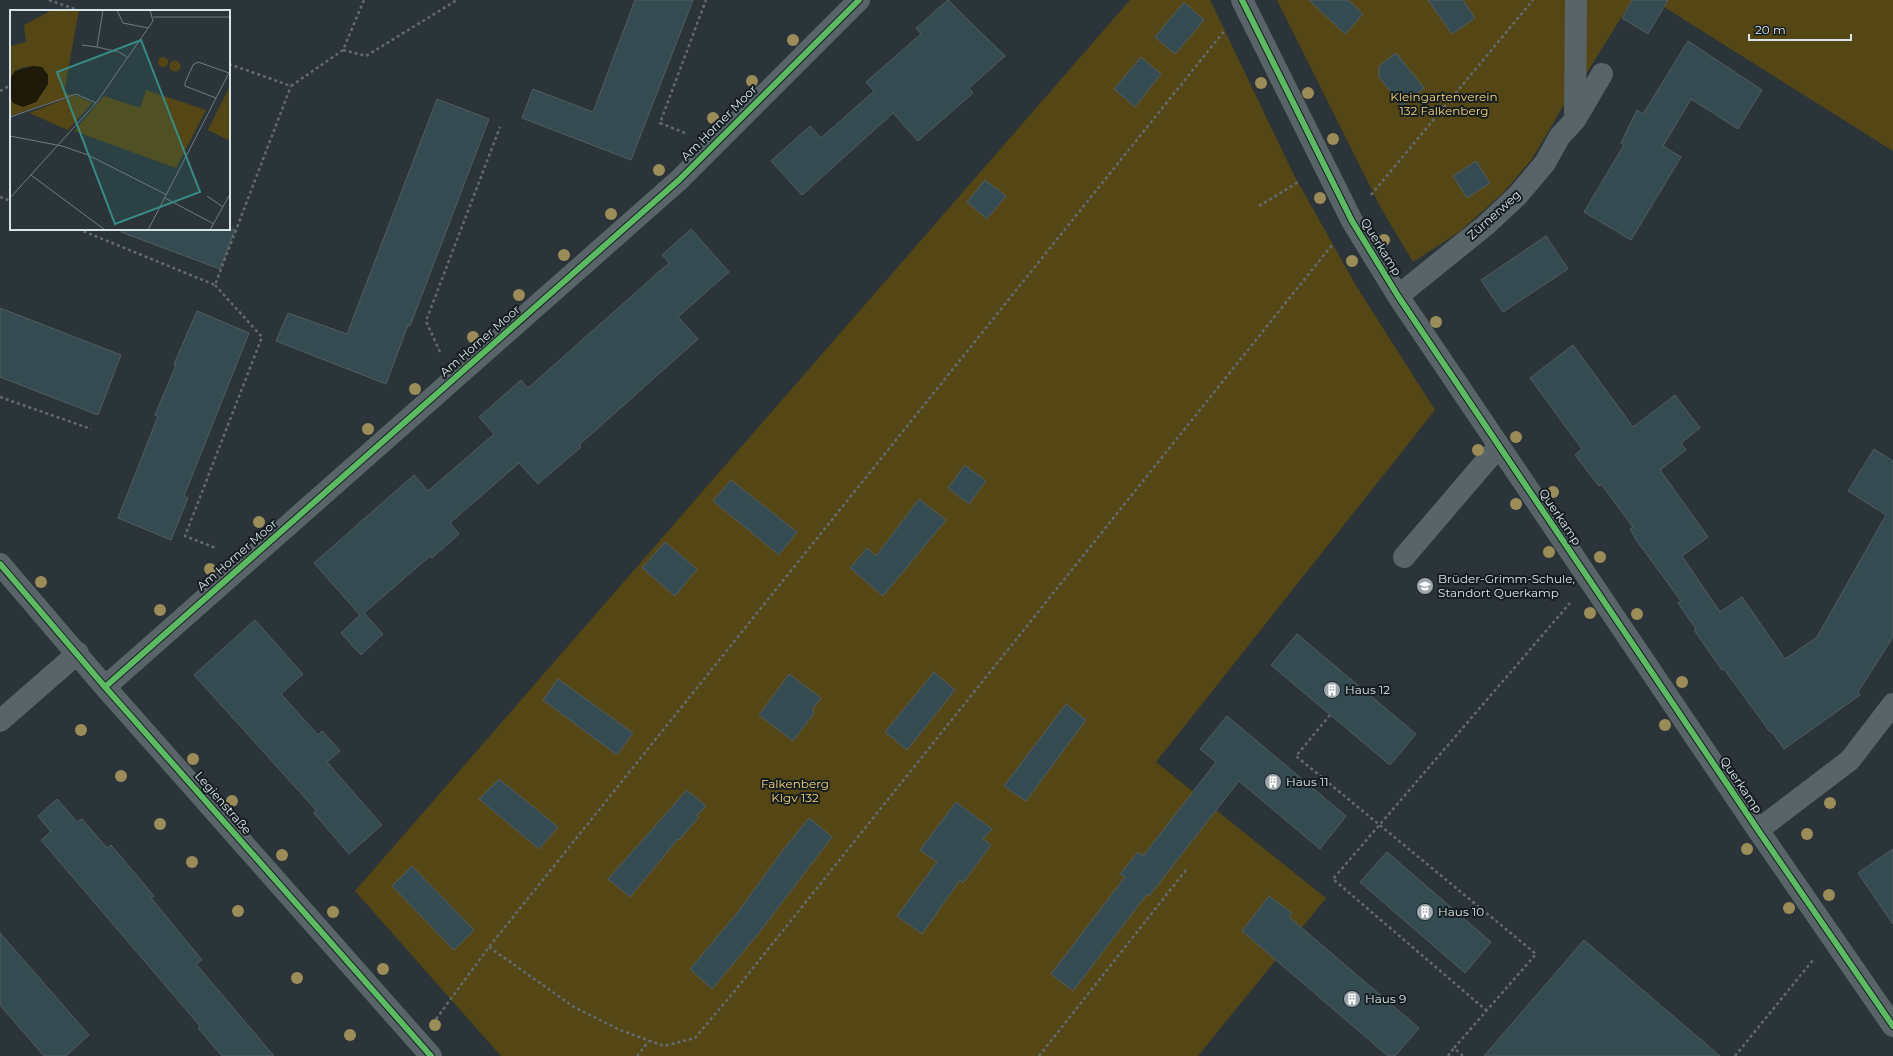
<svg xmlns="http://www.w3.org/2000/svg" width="1893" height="1056" font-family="Montserrat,sans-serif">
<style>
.green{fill:#554615}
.building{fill:#354b52;stroke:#545c60}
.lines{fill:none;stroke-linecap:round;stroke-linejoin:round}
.path{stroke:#626b6f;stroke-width:2.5;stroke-dasharray:3 3;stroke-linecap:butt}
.minor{stroke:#596468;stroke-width:22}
.cycleway-casing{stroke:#151d20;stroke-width:8}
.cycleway{stroke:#5cba63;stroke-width:6}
.tree{fill:#9b8c5a}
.labels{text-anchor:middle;stroke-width:4;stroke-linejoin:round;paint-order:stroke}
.park-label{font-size:12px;fill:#f7d476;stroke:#151d20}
.street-label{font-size:12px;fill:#d9e4e9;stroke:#151d20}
.poi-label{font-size:12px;fill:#d9e4e9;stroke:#151d20;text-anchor:start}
.inset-road{fill:none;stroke:#717a7f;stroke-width:1}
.view{fill:#378c87;fill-opacity:0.15;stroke:#378c87;stroke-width:2}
.inset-edge{fill:none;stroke:#d9e4e9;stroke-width:2}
</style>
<rect width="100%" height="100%" fill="#2b3438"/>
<path class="green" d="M 1130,0 L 1210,0 L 1294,175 L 1355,284 L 1435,410 L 1156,762 L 1326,898 L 1198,1056 L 501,1056 L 355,891 Z
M 1277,0 L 1565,0 L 1565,103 L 1532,159 L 1503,193 L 1459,232 L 1413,262 L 1381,208 Z
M 1584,0 L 1632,0 L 1583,79 Z
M 1653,0 L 1893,0 L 1893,151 Z"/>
<path class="building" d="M 635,0 L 693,0 L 631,160 L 522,118 L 533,89 L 593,112 Z
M 948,0 L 1005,56 L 969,88 L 973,93 L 918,141 L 893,113 L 802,195 L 771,161 L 810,126 L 821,138 L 874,91 L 866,82 L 921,34 L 916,28 Z
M 1309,0 L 1348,0 L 1363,14 L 1345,34 Z
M 1428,0 L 1463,0 L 1475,18 L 1452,34 Z
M 1632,0 L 1668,0 L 1648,34 L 1622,18 Z
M 1184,2 L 1204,20 L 1175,54 L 1155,37 Z
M 1688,41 L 1762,90 L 1738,129 L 1691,99 L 1663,146 L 1681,157 L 1631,240 L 1584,212 L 1624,145 L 1621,143 L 1637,110 L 1643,114 Z
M 1396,53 L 1424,88 L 1402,106 L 1379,77 L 1379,66 Z
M 1141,57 L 1161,74 L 1135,107 L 1114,89 Z
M 437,99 L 489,119 L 410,326 L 408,325 L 386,384 L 276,341 L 288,313 L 347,334 Z
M 1476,161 L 1490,183 L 1467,198 L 1453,176 Z
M 985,180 L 1006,196 L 987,219 L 967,202 Z
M 121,229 L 235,229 L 220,269 L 121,232 Z
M 691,229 L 729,272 L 678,317 L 698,339 L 579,445 L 581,447 L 538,484 L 519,463 L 450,523 L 459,534 L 432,558 L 430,556 L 364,613 L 383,634 L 361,655 L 341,633 L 360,615 L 314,563 L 414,475 L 428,491 L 494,434 L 479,417 L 521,380 L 528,388 L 669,263 L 662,255 Z
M 1546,236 L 1568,269 L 1503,312 L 1481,280 Z
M 0,308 L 121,355 L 98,415 L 0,377 Z
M 197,311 L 249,333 L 184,496 L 188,498 L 171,540 L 118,518 L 158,416 L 155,415 L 176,365 L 174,364 Z
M 1573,345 L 1633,427 L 1675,395 L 1700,428 L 1681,443 L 1686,450 L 1660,470 L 1708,537 L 1682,556 L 1720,612 L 1742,597 L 1785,659 L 1817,637 L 1886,515 L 1848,491 L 1874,449 L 1893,461 L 1893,637 L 1858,692 L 1860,695 L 1784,749 L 1772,732 L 1770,732 L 1724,669 L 1722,670 L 1694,630 L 1696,629 L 1678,603 L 1681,601 L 1634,537 L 1635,537 L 1630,529 L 1633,527 L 1601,484 L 1599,486 L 1575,455 L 1582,449 L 1530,378 Z
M 965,465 L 986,481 L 969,504 L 948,488 Z
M 731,480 L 797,532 L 779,555 L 713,501 Z
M 919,499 L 946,520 L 883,596 L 850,568 L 867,548 L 876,556 Z
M 665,542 L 697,569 L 675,596 L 642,568 Z
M 255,620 L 303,674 L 281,694 L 318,735 L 322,731 L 340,751 L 327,762 L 382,825 L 349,854 L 314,813 L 316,810 L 194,675 Z
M 1297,634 L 1416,734 L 1390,765 L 1271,665 Z
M 934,672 L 955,690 L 907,750 L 885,732 Z
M 789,674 L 821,698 L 812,710 L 815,712 L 793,741 L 759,715 Z
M 558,679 L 633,733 L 617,755 L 543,700 Z
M 1066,704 L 1086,720 L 1026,801 L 1004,786 Z
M 1227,716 L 1346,816 L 1320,849 L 1239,781 L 1149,896 L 1147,894 L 1073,991 L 1051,974 L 1125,877 L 1120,874 L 1138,852 L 1143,856 L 1216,762 L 1200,749 Z
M 499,779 L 558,827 L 539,849 L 479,799 Z
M 687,790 L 706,806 L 697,815 L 699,817 L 679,840 L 678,839 L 630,897 L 608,879 Z
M 57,799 L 77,822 L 82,819 L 107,848 L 111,845 L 154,896 L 151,898 L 202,960 L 196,964 L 274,1056 L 222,1056 L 198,1028 L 200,1026 L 41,840 L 51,832 L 38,816 Z
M 956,802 L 992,829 L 983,839 L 991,845 L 963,883 L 960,880 L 922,934 L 897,916 L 937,862 L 920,850 Z
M 809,818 L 832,837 L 758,934 L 712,989 L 690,969 L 738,912 L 783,850 Z
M 1893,849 L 1893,924 L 1858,873 Z
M 1387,852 L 1491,942 L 1465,973 L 1360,882 Z
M 412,866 L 474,930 L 454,950 L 392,886 Z
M 1269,896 L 1292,913 L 1289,917 L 1419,1028 L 1395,1056 L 1388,1056 L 1242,931 Z
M 0,933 L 89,1035 L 66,1056 L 44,1056 L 0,1005 Z
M 1584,940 L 1720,1056 L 1484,1056 Z"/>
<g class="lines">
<path class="path" d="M 49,0 L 80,11
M 343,50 L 366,56 L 457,0
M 229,64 L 291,86 L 343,50 L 364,0
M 0,91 L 11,85
M 685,133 L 660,123 L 706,0
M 1371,195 L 1533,0
M 0,197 L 11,201
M 1259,206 L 1300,181
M 78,229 L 215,285 L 291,86
M 215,285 L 262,337 L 185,536 L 216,548
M 440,352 L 426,321 L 500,127
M 0,397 L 91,429
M 1330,715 L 1296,756 L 1536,954 L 1454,1048 L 1463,1056
M 489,947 L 574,1007 L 620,1030 L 664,1046 L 695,1038 L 733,993 L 1332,245
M 1487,1011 L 1333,879 L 1570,603
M 436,1019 L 489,947 L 1225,30
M 637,1056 L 649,1041
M 1039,1056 L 1186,870
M 1448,1056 L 1454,1048
M 1735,1056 L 1813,960"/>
<path class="minor" d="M 1242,0 L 1352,221 L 1398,296 L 1758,830 L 1893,1026
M 1575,120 L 1602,74
M 1398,296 L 1486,225 L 1518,195 L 1545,163 L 1560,136 L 1575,120 L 1576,0
M 1404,557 L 1499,446
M 0,564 L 105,687 L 431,1056
M 105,687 L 679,180 L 859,0
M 0,721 L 78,653
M 1758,830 L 1850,760 L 1893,704"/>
<g class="cycleway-casing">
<path id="cycleway" d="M 1242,0 L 1352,221 L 1398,296 L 1758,830 L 1893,1026
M 0,564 L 105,687 L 431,1056
M 105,687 L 679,180 L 859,0"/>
</g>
<use href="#cycleway" class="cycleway"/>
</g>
<g class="tree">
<circle cx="793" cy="40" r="6"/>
<circle cx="752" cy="81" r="6"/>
<circle cx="1261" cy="83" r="6"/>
<circle cx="1308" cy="93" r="6"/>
<circle cx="713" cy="118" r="6"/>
<circle cx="1333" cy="139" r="6"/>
<circle cx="659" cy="170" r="6"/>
<circle cx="1320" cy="198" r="6"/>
<circle cx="611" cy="214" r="6"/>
<circle cx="1384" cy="240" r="6"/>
<circle cx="564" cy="255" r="6"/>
<circle cx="1352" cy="261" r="6"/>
<circle cx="519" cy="295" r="6"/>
<circle cx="1436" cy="322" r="6"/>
<circle cx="473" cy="337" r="6"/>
<circle cx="415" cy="389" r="6"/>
<circle cx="368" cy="429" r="6"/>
<circle cx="1516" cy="437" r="6"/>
<circle cx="1478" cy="450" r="6"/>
<circle cx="1553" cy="492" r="6"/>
<circle cx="1516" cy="504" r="6"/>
<circle cx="259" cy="522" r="6"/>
<circle cx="1549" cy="552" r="6"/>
<circle cx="1600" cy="557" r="6"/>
<circle cx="210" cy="569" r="6"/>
<circle cx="41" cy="582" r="6"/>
<circle cx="160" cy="610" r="6"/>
<circle cx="1590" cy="613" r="6"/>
<circle cx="1637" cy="614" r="6"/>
<circle cx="1682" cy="682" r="6"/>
<circle cx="1665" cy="725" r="6"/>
<circle cx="81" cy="730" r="6"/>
<circle cx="193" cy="759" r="6"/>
<circle cx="121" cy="776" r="6"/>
<circle cx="232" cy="801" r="6"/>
<circle cx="1830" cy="803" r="6"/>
<circle cx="160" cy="824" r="6"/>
<circle cx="1807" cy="834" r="6"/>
<circle cx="1747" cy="849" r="6"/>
<circle cx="282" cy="855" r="6"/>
<circle cx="192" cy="862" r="6"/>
<circle cx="1829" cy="895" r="6"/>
<circle cx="1789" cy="908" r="6"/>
<circle cx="238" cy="911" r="6"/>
<circle cx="333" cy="912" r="6"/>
<circle cx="383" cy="969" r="6"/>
<circle cx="297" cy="978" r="6"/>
<circle cx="435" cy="1025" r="6"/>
<circle cx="350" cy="1035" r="6"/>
</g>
<defs>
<g id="school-disc" transform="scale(0.9)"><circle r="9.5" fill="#9ca6ab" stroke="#151d20"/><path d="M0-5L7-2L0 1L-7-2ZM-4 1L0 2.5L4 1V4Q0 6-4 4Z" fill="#fff"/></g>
<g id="building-disc" transform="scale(0.9)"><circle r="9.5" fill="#9ca6ab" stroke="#151d20"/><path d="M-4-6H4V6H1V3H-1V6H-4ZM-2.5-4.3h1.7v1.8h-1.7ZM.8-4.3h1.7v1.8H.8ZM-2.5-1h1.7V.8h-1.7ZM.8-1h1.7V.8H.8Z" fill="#fff"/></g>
</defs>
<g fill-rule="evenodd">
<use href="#school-disc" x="1425" y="586"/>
<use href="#building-disc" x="1332" y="690"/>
<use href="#building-disc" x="1273" y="782"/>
<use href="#building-disc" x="1425" y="912"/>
<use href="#building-disc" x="1352" y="999"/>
</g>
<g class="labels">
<g class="park-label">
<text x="1444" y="101">Kleingartenverein<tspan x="1444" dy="14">132 Falkenberg</tspan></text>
<text x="795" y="788">Falkenberg<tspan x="795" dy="14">Klgv 132</tspan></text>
</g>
<g class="street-label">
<text transform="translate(719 123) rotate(-45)" y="4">Am Horner Moor</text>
<text transform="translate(1494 215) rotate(-42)" y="4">Zürnerweg</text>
<text transform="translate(1381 247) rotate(58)" y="4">Querkamp</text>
<text transform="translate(480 341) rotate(-41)" y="4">Am Horner Moor</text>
<text transform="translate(1560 517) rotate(56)" y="4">Querkamp</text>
<text transform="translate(237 555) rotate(-41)" y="4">Am Horner Moor</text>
<text transform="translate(1741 785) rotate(56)" y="4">Querkamp</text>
<text transform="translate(223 803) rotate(49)" y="4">Legienstraße</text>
</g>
<g class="poi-label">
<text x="1438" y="583">Brüder-Grimm-Schule,<tspan x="1438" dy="14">Standort Querkamp</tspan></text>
<text x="1345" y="694">Haus 12</text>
<text x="1286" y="786">Haus 11</text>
<text x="1438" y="916">Haus 10</text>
<text x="1365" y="1003">Haus 9</text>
</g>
</g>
<g transform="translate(10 10)">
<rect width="220" height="220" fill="#2b3438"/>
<path d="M 42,0 L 69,0 L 54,83 L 62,85 L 0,106 L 0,87 L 3,93 L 26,92 L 38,74 L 38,65 L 23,56 L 13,57 L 5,61 L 0,72 L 0,36 L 16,32 L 14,15 ZM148 52a5 5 0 1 1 10 0a5 5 0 1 1-10 0ZM159.5 56a5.5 5.5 0 1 1 11 0a5.5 5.5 0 1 1-11 0ZM 220,76 L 220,131 L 198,120 ZM 136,80 L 196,100 L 166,158 L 64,121 L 94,86 L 130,98 ZM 65,85 L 82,93 L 58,120 L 19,103 Z" fill="#554615"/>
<path d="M 23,56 L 32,57 L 38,65 L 38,74 L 26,92 L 13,97 L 3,93 L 0,87 L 1,67 L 5,61 Z" fill="#1f1908"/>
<path class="inset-road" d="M 93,0 L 87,37 L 109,42 L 117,47M 107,0 L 113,13 L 138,18M 143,7 L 220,7M 72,35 L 87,37M 206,88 L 175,76 L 175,73 L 183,55 L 188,52 L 219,63M 0,107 L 66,84 L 86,93M 0,126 L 52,136 L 78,145 L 157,185M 21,165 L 95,220M 197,186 L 213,197M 0,188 L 86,93 L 143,11 L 140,0M 155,188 L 204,214M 138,220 L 220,61M 200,220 L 220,184"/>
<path class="view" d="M 131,30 L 190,182 L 105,214 L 47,62 Z"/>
<rect width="220" height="220" class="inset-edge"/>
</g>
<path d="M1749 34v6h102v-6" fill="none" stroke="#d9e4e9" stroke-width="2"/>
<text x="1755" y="34" font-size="12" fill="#d9e4e9" stroke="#151d20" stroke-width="3" paint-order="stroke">20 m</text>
</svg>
